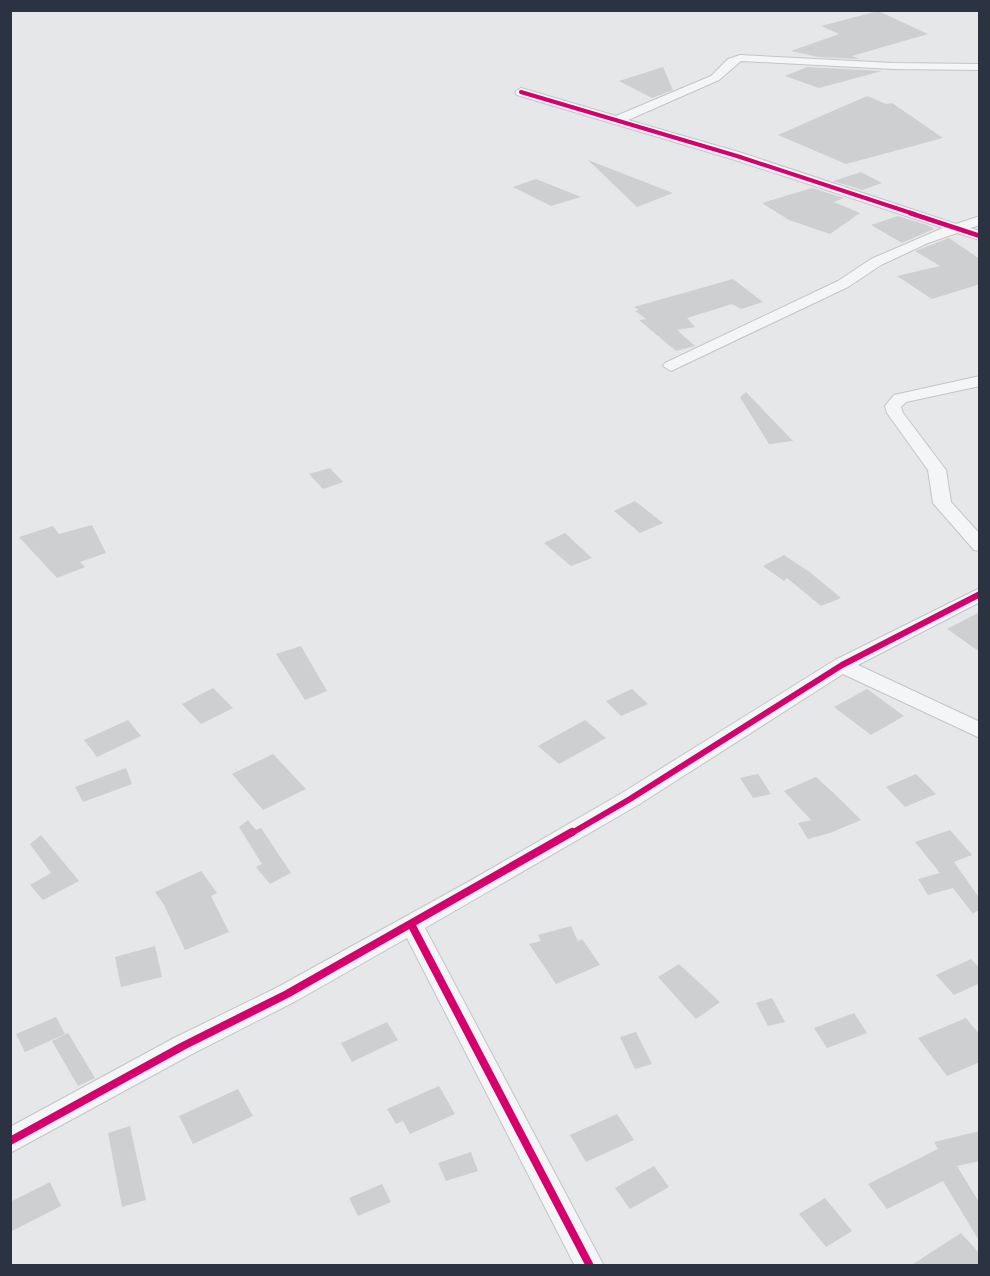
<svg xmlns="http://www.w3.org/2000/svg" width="990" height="1276" font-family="'Space Grotesk',sans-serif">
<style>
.building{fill:#cdcfd1}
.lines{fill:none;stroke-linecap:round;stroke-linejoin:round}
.street-casing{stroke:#c3c5c7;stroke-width:2}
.street{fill:#f3f5f6;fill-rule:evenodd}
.cycleway-far3-casing{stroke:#f2f5f8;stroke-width:6}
.cycleway-far2-casing{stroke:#f2f5f8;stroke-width:8}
.cycleway-far1-casing{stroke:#f2f5f8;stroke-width:10}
.cycleway-casing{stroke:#f2f5f8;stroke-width:11}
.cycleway-far3{stroke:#d6006c;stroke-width:4}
.cycleway-far2{stroke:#d6006c;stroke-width:4.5}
.cycleway-far1{stroke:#d6006c;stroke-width:6}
.cycleway{stroke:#d6006c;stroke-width:8}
</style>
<rect width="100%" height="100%" fill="#e5e7e9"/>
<path class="building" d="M 878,11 L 928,34 L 852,56 L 859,59 L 818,57 L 791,51 L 839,34 L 821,26 Z
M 663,67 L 673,90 L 652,98 L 619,81 Z
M 807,67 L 882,71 L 819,88 L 785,76 Z
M 867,96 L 886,104 L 892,103 L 943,138 L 846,164 L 778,135 Z
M 588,160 L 673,193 L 637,207 Z
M 861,172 L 882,183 L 862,190 L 833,181 Z
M 536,179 L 581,197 L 551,206 L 513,187 Z
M 812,188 L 844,198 L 834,202 L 860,213 L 830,234 L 789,220 L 762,203 Z
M 898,216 L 927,225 L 934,229 L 902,243 L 871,225 Z
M 949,238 L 980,259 L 980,284 L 932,299 L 897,276 L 940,266 L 915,251 Z
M 733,279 L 763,302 L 741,309 L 732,304 L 687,318 L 695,327 L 677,330 L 695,346 L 676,351 L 639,320 L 646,319 L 635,311 L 639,310 L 634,307 Z
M 746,392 L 793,441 L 769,444 L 740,397 Z
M 330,468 L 343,482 L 323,489 L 309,474 Z
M 635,501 L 663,523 L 640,533 L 614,511 Z
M 92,525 L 106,553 L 80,562 L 85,567 L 57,578 L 19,537 L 53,526 L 59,534 Z
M 565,533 L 592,558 L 571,566 L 544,543 Z
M 784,555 L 811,573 L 841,598 L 821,606 L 787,578 L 784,581 L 763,566 Z
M 980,612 L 980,652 L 947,629 Z
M 301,646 L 327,691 L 305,700 L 276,654 Z
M 213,688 L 233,708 L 201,724 L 182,704 Z
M 632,689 L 648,704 L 621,716 L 606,701 Z
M 867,689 L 904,716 L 871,735 L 834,707 Z
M 128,720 L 141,736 L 97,757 L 84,740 Z
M 585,720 L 606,738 L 559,764 L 538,746 Z
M 273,754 L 306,789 L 263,810 L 232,774 Z
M 126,768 L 132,784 L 83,802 L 75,787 Z
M 758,774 L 771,794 L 753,798 L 740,778 Z
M 916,774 L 936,794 L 905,807 L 886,787 Z
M 816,777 L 841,800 L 861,820 L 830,833 L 808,839 L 798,823 L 811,820 L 784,791 Z
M 248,820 L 256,830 L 261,828 L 291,873 L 270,884 L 256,867 L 262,864 L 239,827 Z
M 950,830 L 972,855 L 954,862 L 980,899 L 980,909 L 973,914 L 953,888 L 928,895 L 918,879 L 940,873 L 915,842 Z
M 41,835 L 79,881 L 43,900 L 30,885 L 51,873 L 30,844 Z
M 201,871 L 217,893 L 211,896 L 229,932 L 185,950 L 164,905 L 155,892 Z
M 571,926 L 578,941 L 582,939 L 600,965 L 556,984 L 529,944 L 541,941 L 538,935 Z
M 155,946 L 162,977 L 121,987 L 115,957 Z
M 971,959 L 980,968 L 980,983 L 954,995 L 936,975 Z
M 679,964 L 720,1002 L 696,1019 L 658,977 Z
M 772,998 L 785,1022 L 768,1026 L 756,1003 Z
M 854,1013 L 867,1033 L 827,1048 L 814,1028 Z
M 56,1017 L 65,1034 L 25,1052 L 16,1034 Z
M 966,1018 L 980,1035 L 980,1062 L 947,1076 L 918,1038 Z
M 387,1022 L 398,1040 L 352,1062 L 341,1043 Z
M 636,1032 L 652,1064 L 635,1069 L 620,1037 Z
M 68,1033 L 95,1078 L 78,1086 L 52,1041 Z
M 439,1086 L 455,1114 L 410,1134 L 403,1121 L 396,1124 L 387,1109 Z
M 238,1089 L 253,1116 L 193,1144 L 179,1116 Z
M 617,1114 L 634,1140 L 586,1162 L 570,1135 Z
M 130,1126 L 146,1200 L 122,1207 L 108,1133 Z
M 980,1131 L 980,1161 L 957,1166 L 980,1204 L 980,1242 L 943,1181 L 887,1209 L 868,1184 L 938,1149 L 934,1142 Z
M 471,1152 L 478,1171 L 446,1181 L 438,1163 Z
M 654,1166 L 669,1187 L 630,1209 L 615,1188 Z
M 50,1182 L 61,1206 L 10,1232 L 10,1202 Z
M 382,1184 L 391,1202 L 358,1216 L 349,1198 Z
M 825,1198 L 852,1231 L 826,1247 L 799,1214 Z
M 961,1233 L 980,1254 L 980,1266 L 910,1266 Z"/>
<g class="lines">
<g class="street-casing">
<path id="street" d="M 740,55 L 893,63 L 980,64 L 980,70 L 893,69 L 741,61 L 719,80 L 628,120 L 742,153 L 956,224 L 980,216 L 980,225 L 970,228 L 980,231 L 980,240 L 957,233 L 928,243 L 881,265 L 848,287 L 671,371 L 663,366 L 665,363 L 838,281 L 871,259 L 943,228 L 732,159 L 517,95 L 515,92 L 521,88 L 616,116 L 711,76 L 728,59 Z
M 980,376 L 980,386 L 906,402 L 901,407 L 903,413 L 946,470 L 951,502 L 980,534 L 980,551 L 974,550 L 933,503 L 928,470 L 887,413 L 885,406 L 894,395 Z
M 980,588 L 980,602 L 858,665 L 980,722 L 980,738 L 843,674 L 638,805 L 425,928 L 604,1266 L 575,1266 L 407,938 L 296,1001 L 192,1054 L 10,1153 L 10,1127 L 174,1038 L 278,987 L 468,882 L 622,793 L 835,660 Z"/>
</g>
<use href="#street" class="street"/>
<g class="cycleway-far3-casing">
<path id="cycleway-far3" d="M 521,92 L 737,156 L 914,214"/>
</g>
<g class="cycleway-far2-casing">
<path id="cycleway-far2" d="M 910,213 L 980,236"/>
</g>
<g class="cycleway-far1-casing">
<path id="cycleway-far1" d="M 570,834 L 630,799 L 842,665 L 980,594"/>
</g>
<g class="cycleway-casing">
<path id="cycleway" d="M 411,924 L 590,1266
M 10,1141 L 183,1046 L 287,994 L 572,832"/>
</g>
<use href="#cycleway-far3" class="cycleway-far3"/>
<use href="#cycleway-far2" class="cycleway-far2"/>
<use href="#cycleway-far1" class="cycleway-far1"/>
<use href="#cycleway" class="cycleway"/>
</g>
<rect width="990" height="1276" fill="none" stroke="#2b3343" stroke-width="24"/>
</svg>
